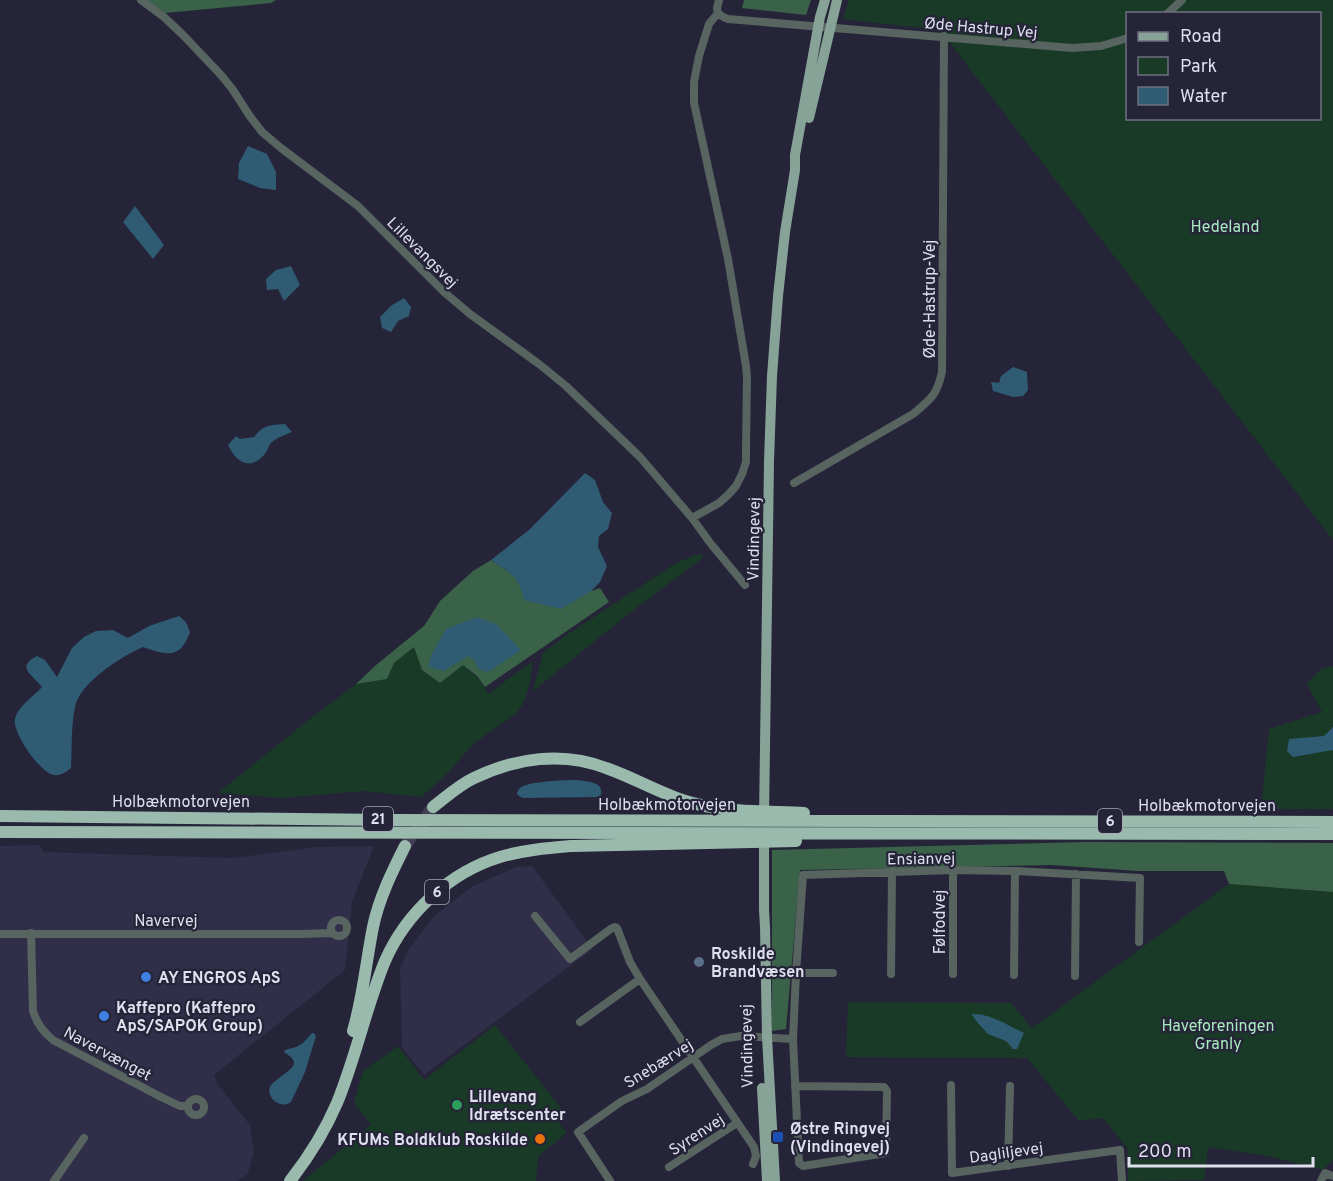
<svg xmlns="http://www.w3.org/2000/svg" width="1333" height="1181" font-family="Overpass,sans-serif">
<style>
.built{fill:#302e48}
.green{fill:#193a26;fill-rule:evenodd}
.forest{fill:#3a6248}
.water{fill:#2f5b73}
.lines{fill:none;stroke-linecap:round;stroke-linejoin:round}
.highway-tunnel{stroke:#414054;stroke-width:12;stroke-dasharray:12 6;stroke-linecap:butt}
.minor{stroke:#57645f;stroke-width:8}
.major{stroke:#87a297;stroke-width:10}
.highway{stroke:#9abaad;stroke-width:12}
.service-dot{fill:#5c6f8a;stroke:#252439;stroke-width:2}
.shop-dot{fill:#3f7fe0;stroke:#252439;stroke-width:2}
.leisure-dot{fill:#2e9e5b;stroke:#252439;stroke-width:2}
.transit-dot{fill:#1a4fb4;stroke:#252439;stroke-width:2}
.food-dot{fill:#e8710a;stroke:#252439;stroke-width:2}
.labels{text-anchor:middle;stroke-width:4.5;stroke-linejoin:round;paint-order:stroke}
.shield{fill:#252439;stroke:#a7a7b8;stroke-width:1.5}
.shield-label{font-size:15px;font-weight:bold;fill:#dfdfee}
.street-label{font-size:16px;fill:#dfdfee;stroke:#252439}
.park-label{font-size:16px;fill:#a7eabe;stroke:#252439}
.poi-label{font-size:16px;font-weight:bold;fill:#dfdfee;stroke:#252439;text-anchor:start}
</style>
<rect width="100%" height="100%" fill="#252439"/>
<path class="built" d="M 40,845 L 44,852 L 232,858 L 317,847 L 374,846 L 352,902 L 345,970 L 214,1075 L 218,1085 L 250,1125 L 254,1152 L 248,1174 L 237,1181 L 0,1181 L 0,846 Z
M 532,866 L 593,949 L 424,1075 L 402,1048 L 400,968 L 409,949 L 434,916 L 473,886 L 516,867 Z"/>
<path class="green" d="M 849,0 L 1333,0 L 1333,540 L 940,30 L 843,19 ZM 1128,14 L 1320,14 L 1320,118 L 1128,118 Z
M 699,554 L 704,557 L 626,616 L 533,691 L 543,653 L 568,634 L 676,563 Z
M 414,647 L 422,670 L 440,682 L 463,665 C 473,674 483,681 488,694 L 533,661 L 530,681 L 525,700 L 517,713 L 473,744 L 447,774 L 421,797 L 364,791 L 281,798 L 218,793 L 306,722 L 356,684 L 387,679 L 394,663 Z
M 1333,666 L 1333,809 L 1261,809 L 1269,729 L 1322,712 L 1307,684 L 1321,669 Z
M 1229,884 L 1333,892 L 1333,1160 L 1323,1170 L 1267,1156 L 1208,1147 L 1204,1180 L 1128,1181 L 1128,1149 L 1103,1118 L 1079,1121 L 1027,1058 L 846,1057 L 848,1002 L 1011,1003 L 1032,1028 Z
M 495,1025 L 561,1108 L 552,1115 L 567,1133 L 538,1156 L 536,1181 L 303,1181 L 371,1125 L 354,1103 L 363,1071 L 398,1046 L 424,1080 Z"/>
<path class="forest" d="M 147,0 L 276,0 L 271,3 L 165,13 Z
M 744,0 L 811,0 L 806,15 L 742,8 Z
M 491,560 C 512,574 518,575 525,600 L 591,591 L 600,588 L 609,602 L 485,687 L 477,676 L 463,665 L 440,683 L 422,670 L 414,647 L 394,663 L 387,679 L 356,684 L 376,665 L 424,626 L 440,601 L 473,571 Z
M 1085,842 L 1333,843 L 1333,892 L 1229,884 L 1224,871 L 1138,871 L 1052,865 L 800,870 L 786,1029 L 772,1031 L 772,850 Z"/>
<path class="water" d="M 248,146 L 267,154 L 276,172 L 276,190 L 260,188 L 238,179 L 239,163 Z
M 135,206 L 164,245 L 153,259 L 123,222 Z
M 291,266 L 300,285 L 284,301 L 278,289 L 267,290 L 266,279 L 276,270 Z
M 404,298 L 411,307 L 409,316 L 398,321 L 391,332 L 382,328 L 380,317 L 392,305 Z
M 1013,367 L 1027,372 L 1028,390 L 1023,396 L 1013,397 L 993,391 L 991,382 L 999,383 L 1001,376 Z
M 285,424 L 292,432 C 285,435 277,437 271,443 C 268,446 269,447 267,451 C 252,472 237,464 228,445 L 236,436 L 240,439 L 254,437 C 263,425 270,425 285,424 Z
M 585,473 L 595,480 L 603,502 L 612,513 L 608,529 L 599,536 L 598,547 L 607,566 L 600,582 L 591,591 L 561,609 L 524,600 C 518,575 512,574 491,560 L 530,529 Z
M 179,616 L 186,622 L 190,632 C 180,660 167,655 143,647 C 121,657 80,682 75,707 C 71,727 72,748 71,768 C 66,772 61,776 54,775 C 40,773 12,732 15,719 C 18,706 34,696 42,687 L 28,672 L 26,666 L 30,660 L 37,656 L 45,660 L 57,677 L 72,648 L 84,637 L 96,631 L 113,630 L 128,638 L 149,626 Z
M 477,617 L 496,624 L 521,650 L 488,672 L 478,669 L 474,660 L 468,656 L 444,671 L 428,667 L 432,654 L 446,629 Z
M 1333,727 L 1333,750 L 1293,757 L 1287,751 L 1289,739 L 1324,736 Z
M 577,780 C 587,782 604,781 601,795 L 598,797 L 523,798 L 519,796 L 517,794 C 517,792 518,791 519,789 C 525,781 566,780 577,780 Z
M 973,1014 C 991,1014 1009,1026 1024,1033 L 1017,1049 L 1013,1049 L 1006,1041 L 988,1034 L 977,1022 L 972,1015 Z
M 312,1033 L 314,1033 L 316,1036 L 305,1072 L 291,1102 C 280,1110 266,1097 270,1087 C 274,1079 293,1071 294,1063 C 294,1058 288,1055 284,1052 L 285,1050 L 296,1047 L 303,1043 Z"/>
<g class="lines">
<path class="highway-tunnel" d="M 405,846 L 433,807"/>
<path class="minor" d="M 141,0 L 164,17 L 183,35 L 221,75 L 233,90 L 249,115 L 262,132 L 281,148 L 358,206 L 444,292 L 470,314 L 539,364 L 566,386 L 640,457 L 692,518 L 719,503 L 728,495 L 736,486 L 742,474 L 746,462 L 746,449 L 747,377 L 746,366 L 728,259 L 694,103 L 694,82 L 699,56 L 709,24 L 718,13
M 718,13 L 723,17 L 728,19 L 1072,48 L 1101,46 L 1128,38
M 718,13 L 717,8 L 719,0
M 1167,14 L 1182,0
M 794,483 L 913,414 C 931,399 937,395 942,372 L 944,36
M 692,518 L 711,544 L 745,585
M 953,870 L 953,974
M 535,916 L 570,959 L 612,928 L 615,927 L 617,928 L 630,962 L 640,979 L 754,1147 L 756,1156 L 753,1164
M331 928a8 8 0 1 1 16 0a8 8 0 1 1-16 0Z
M 31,933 L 33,1011 C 37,1024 43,1032 53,1040 L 161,1097 L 180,1106 L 188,1106
M 0,934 L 301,934 L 332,933
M 796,973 L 833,973
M 891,974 L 892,871
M 1014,975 L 1015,871
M 1075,976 L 1076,874
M 580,1022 L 640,979
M 951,1085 L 952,1173 L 1120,1150 L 1122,1181
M 795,1086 L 884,1087 L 887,1091 L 886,1153 L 803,1166 L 799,1163 L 793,1039 L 796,973 L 803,875 L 953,870 L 1015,871 L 1140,878 L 1139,942
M188 1107a8 8 0 1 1 16 0a8 8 0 1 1-16 0Z
M 1008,1166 L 1010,1086
M 669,1167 L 737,1123
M 54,1181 L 84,1138
M 610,1181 L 578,1132 L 622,1101 L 647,1089 L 711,1045 L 722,1039 L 741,1036 L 793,1039
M 1321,1181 L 1325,1173 L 1333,1176"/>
<path class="major" d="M 809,118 L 837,0
M 764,818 L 769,461 L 772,376 L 778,296 L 785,232 L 795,170 L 795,155 L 820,17 L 825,0
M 764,834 L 764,910 L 765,927 L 767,1037 L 775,1181
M 762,1088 L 767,1181"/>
<path class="highway" d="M 433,807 C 446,797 459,785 474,778 C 515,758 563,751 606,768 C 632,777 656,791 682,800 C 721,813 764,811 804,813
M 0,816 L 389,820 L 1333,822
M 0,832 L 1333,834
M 353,1031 C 363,997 366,962 373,927 C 379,898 392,872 405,846
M 290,1181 C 308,1158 325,1131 337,1103 C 356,1057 366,1007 385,961 C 406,913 450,872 500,857 C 523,850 548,848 572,846 L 796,841"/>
</g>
<circle class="service-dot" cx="699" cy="962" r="6"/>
<g class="shop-dot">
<circle cx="146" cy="977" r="6"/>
<circle cx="104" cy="1016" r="6"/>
</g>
<circle class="leisure-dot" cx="457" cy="1105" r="6"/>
<rect class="transit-dot" x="772" y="1131" width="12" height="12" rx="3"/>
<circle class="food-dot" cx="540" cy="1139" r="6"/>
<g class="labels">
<g class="shield">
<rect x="363" y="807" width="30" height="24" rx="4.5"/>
<rect x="1098" y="809" width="24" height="24" rx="4.5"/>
<rect x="425" y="880" width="24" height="24" rx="4.5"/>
</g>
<g class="shield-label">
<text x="378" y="824">21</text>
<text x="1110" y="826">6</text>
<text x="437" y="897">6</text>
</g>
<g class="street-label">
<text transform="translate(981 27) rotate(5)" y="6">Øde Hastrup Vej</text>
<text transform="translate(423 252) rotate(45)" y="6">Lillevangsvej</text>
<text transform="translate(929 299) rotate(-90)" y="6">Øde-Hastrup-Vej</text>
<text transform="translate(753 539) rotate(-89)" y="6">Vindingevej</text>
<text x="181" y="807">Holbækmotorvejen</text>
<text x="667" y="810">Holbækmotorvejen</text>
<text x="1207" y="811">Holbækmotorvejen</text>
<text transform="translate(921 858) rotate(-1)" y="6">Ensianvej</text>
<text x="166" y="926">Navervej</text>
<text transform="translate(939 922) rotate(-90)" y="6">Følfodvej</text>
<text transform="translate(746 1046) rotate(-91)" y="6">Vindingevej</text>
<text transform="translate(108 1053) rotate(28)" y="6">Navervænget</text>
<text transform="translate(658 1063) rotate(-32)" y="6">Snebærvej</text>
<text transform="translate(696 1134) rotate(-33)" y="6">Syrenvej</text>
<text transform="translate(1006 1152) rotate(-8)" y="6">Dagliljevej</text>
</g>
<g class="park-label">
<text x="1225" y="232">Hedeland</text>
<text x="1218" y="1031">Haveforeningen<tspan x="1218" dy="18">Granly</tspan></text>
</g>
<g class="poi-label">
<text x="711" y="959">Roskilde<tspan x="711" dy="18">Brandvæsen</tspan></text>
<text x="158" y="983">AY ENGROS ApS</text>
<text x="116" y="1013">Kaffepro (Kaffepro<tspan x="116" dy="18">ApS/SAPOK Group)</tspan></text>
<text x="469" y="1102">Lillevang<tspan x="469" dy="18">Idrætscenter</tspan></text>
<text x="790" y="1134">Østre Ringvej<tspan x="790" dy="18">(Vindingevej)</tspan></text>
<text x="528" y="1145" text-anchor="end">KFUMs Boldklub Roskilde</text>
</g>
</g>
<rect x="1126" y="12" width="195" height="108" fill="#252439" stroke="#6f6f81" stroke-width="1.5"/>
<rect x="1138" y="32" width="30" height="9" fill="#87a297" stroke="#6f6f81" stroke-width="1.5"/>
<text x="1180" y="42" font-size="18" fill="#dfdfee">Road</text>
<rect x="1138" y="57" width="30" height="18" fill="#193a26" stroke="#6f6f81" stroke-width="1.5"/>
<text x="1180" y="72" font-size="18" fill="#dfdfee">Park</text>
<rect x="1138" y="87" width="30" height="18" fill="#2f5b73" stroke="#6f6f81" stroke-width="1.5"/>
<text x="1180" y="102" font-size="18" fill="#dfdfee">Water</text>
<path d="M1129 1157v9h184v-9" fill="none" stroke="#dfdfee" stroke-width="3"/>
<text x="1138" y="1157" font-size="18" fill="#dfdfee" stroke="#252439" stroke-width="4.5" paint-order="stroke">200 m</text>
</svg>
